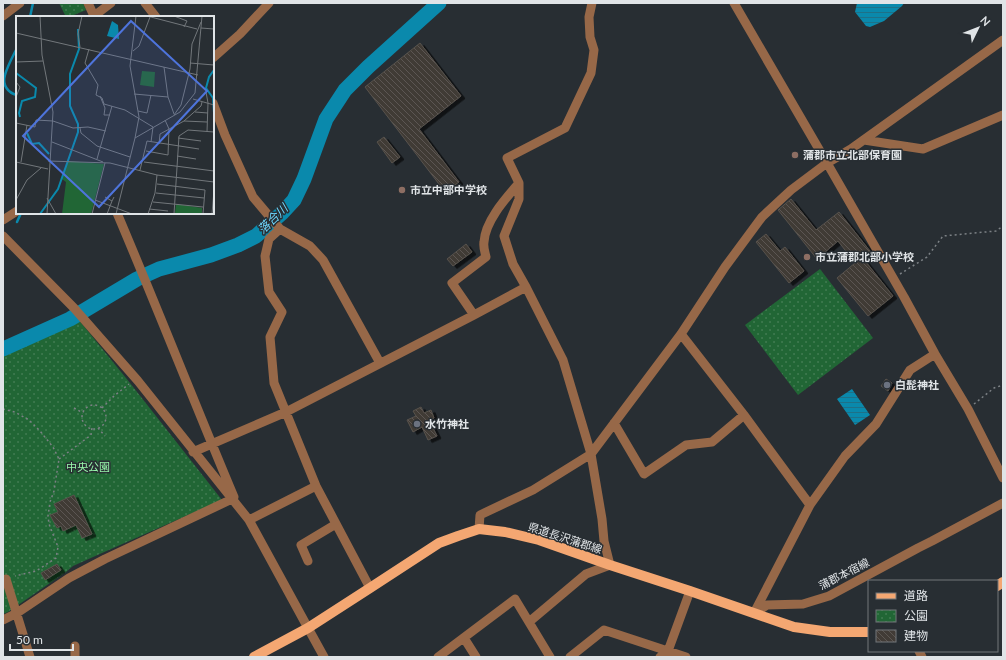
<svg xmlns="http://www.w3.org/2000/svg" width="1006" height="660" font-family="Lato,'Noto Sans JP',sans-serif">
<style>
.park{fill:url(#park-dots)}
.water{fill:url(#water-rules)}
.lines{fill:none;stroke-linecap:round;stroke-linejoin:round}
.stream{stroke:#0a89ac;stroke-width:2.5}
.river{stroke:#0a89ac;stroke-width:15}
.building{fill:url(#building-back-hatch);stroke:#57524c;filter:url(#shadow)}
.path{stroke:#7c8185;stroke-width:1.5;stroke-dasharray:2 3;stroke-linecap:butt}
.minor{stroke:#976848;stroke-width:9}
.major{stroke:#f4a772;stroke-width:10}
.education-dot{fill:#8d6e63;stroke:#282e33;stroke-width:1.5}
.worship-dot{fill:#6b7280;stroke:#282e33;stroke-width:1.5}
.labels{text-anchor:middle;stroke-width:3;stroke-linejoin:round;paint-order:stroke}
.poi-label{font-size:11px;font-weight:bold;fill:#e0e4e7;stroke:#282e33;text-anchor:start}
.park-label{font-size:11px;fill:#97f6aa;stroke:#282e33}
.street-label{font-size:11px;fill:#e0e4e7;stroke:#282e33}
.water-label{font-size:12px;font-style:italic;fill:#6ed7fd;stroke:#282e33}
.inset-river{fill:none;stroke:#0a89ac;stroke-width:2}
.inset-road{fill:none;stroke:#72777b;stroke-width:1}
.view{fill:#4e74dc;fill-opacity:0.15;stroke:#4e74dc;stroke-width:2}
.inset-edge{fill:none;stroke:#e0e4e7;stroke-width:2}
</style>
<defs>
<pattern id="park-dots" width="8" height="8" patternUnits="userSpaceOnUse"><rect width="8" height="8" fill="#216635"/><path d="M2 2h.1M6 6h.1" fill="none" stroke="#417c52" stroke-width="1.8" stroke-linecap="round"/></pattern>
<pattern id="water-rules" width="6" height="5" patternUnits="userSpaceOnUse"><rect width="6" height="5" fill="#0a89ac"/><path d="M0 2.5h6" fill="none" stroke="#1e7188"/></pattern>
<pattern id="building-back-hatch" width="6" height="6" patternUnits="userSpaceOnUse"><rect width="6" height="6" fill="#413b36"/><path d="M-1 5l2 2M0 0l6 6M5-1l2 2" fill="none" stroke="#5c5753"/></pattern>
<filter id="shadow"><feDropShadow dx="4" dy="2.5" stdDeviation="0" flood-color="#0009"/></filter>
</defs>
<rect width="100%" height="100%" fill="#282e33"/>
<path class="park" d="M 59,3 L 83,3 L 86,10 L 69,17 L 66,17 Z
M 820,269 L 873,338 L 798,395 L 745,325 Z
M 78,319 L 130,383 L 222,500 L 102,553 L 73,566 L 66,572 L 8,612 L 3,614 L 3,349 L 51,327 Z"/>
<path class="water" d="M 857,3 L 904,3 L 902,6 L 884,21 L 870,27 L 866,26 L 855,12 Z
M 852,389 L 870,415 L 855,425 L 837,399 Z"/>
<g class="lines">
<path class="stream" d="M 30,17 L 33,3
M 17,48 C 13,56 7,67 5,75 C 2,85 8,93 17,95
M 17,222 L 21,213"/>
<path class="river" d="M 3,349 L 70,319 L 137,279 L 159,269 L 211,255 L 238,245 L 256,236 L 282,213 L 294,200 L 304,179 L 326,119 L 345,90 L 368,67 L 439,3"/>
</g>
<path class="building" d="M 420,43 L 461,96 L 419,129 L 459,182 L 445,192 L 365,87 Z
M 384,137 L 400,157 L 392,163 L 377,142 Z
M 791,199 L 816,230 L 839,212 L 870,251 L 862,257 L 893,296 L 868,316 L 837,278 L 855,263 L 838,241 L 817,259 L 778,210 Z
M 766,234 L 780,251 L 785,247 L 804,271 L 789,283 L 756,242 Z
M 466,244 L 472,252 L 453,266 L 447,259 Z
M 886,379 L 892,383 L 888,391 L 881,386 Z
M 421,407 L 424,413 L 431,410 L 434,418 L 429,420 L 437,436 L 428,440 L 422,427 L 413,432 L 407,420 L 416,416 L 413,411 Z
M 74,495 L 92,534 L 82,538 L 76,525 L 63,531 L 61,526 L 57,528 L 50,515 L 58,512 L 54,504 Z
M 57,564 L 61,570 L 45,580 L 41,573 Z"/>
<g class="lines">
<path class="path" d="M 900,274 L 927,257 L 943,236 L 996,231 L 1003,226
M 974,404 L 994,388 L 1003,385
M82 417a12 12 0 1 1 24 0a12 12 0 1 1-24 0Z
M 74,408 L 83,413
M 102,408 L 114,396 L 129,384
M 3,409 L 15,412 L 29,420 L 40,431 L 53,447 L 59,459 L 54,491 L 50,502 L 48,516 L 49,524 L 58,547 L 56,558 L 36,571 L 15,576
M 98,428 L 105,436
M 59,459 L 91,435 L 92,428"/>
<path class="minor" d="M 88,3 L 94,16 L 111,3
M 145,3 L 156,17
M 734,3 L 827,163 L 904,297 L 935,354 L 968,409 L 1003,478
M 3,16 L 20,3
M 213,58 L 240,34 L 269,3
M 213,103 L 225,135 L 253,197 L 280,229 L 310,246 L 323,260 L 380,363
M 864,140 L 923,149 L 1003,115
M 117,213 C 157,307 194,402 234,497
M 3,220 L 17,211
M 280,229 L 269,239 L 265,256 L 269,292 L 282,312 L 270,337 L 274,383 L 316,486 L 370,588
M 3,236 L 74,308 L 138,381 L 249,520 L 308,628 L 324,657
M 474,315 L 452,283 L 486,257 C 485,252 483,247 484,242 C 485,221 506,198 519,183
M 681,334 L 744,415 L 810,505
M 614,423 L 644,474 L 686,445 L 712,442 L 744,415
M 193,452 L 286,412 L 474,315 L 526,287
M 249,520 L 316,486
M 479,529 L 480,515 L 533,490 L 591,454 L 681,334 L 725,267 L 762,217 L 791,190 L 827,163 L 851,149 L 1003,40
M 308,561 L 301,545 L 336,524
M 6,579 L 30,657
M 754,613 L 810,505 L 845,456 L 876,424 L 910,370 L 935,354
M 755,613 L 767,605 L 803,604 L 829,596 L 918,548 L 932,541 L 1003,503
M 3,620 L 17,613 L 69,578 L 105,559 L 232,499
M 529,622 L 586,574 L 610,565 L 604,541 L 602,519 L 591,454 L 563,360 L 526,287 L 513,264 L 504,236 L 519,199 L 519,183 L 507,158 L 565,128 L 591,73 L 594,50 L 590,37 L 589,17 L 592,3
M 464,638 L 476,657
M 75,646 L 75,657
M 919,651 L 922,657
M 438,657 L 515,599 L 550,657
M 570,657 L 604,630 L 686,657
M 660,657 L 668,651 L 690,591"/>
<path class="major" d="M 997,586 L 1003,582
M 254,657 L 308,628 L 370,588 L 439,543 L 458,536 L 479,529 L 505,532 L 539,540 L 610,565 L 690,591 L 794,627 L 830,632 L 869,632"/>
</g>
<g class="education-dot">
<circle cx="795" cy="155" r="4"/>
<circle cx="402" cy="190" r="4"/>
<circle cx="807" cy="257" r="4"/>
</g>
<g class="worship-dot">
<circle cx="887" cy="385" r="4"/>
<circle cx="417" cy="424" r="4"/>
</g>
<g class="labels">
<g class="poi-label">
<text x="803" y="159">蒲郡市立北部保育園</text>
<text x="410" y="194">市立中部中学校</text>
<text x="815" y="261">市立蒲郡北部小学校</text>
<text x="895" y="389">白髭神社</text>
<text x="425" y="428">水竹神社</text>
</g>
<g class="park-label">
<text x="88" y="471">中央公園</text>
</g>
<g class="street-label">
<text transform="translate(565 538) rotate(18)" y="4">県道長沢蒲郡線</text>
<text transform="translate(844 574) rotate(-27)" y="4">蒲郡本宿線</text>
</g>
<g class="water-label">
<text transform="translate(273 219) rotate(-44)" y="4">落合川</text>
</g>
</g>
<g transform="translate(16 16)">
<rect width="198" height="198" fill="#282e33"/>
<path d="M 126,55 L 139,56 L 138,71 L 124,69 ZM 52,145 L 88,148 L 75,198 L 46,198 L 50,166 L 46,163 ZM 160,188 L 186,192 L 186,198 L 159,198 Z" fill="#216635"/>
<path d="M 96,5 L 102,9 L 103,23 L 91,20 Z" fill="#0a89ac"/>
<path class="inset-river" d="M 198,54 L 193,61 L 190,72 L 197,82 L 198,97M 0,57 L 20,72 L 19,81 L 6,85 L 3,97 L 4,101M 11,117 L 16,128 L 23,127 L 33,138M 24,198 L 42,173 L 62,116 L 62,108 L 54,90 L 54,58 L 63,33 L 62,13"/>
<path class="inset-road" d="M 24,0 L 26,39 L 37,96 L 31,198M 131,0 L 181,13M 158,0 L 171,5 L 168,11M 185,12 L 198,13M 0,17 L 182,59M 64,31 L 62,18 L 66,0M 73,33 L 69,47 L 82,69 L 80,79 L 86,82 L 88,88 L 109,94 L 137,111 L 135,126M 117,35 L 123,30 L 134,1M 0,46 L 27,45M 174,47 L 198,49M 148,51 L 152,81 L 158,98M 0,66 L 4,71 L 0,81M 190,76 L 192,87 L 191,116M 118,78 L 152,81M 84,80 L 89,92 L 88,99 L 94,99M 177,83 L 198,89M 186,86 L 185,90 L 168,105 L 191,106M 122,95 L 131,97 L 135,79M 179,96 L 192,97M 158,99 L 165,89 L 174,53 L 176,28 L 185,6M 0,107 L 19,111 L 20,104 L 37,105 L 57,112 L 72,111 L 90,115M 64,112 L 65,117 L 81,130 L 114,141M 119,122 L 123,101 L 114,50 L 120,0M 162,122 L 185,125M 36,126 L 87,146M 143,128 L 144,118 L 168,105M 130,135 L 152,139 L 153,113 L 149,104M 161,140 L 180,143M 81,143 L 96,90M 32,145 L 94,147 L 141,159 L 139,177 L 132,198M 0,146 L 32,153M 5,146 L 11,109M 128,146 L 198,155M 124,154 L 131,125 L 183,133M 141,159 L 198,166M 141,168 L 189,174 L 187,198M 140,177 L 188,182M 89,181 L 96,185 L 98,181M 31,182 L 40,198M 0,184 L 11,164 L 25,152M 79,184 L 116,198M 137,186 L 187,191M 133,193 L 152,195M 76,198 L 89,147M 91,198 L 96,185M 100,198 L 119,122 L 164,96 L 179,77 L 186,0M 158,198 L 163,120 L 172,114 L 198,116M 196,198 L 198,174"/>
<path class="view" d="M 115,5 L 191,75 L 83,191 L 7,120 Z"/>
<rect width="198" height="198" class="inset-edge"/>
</g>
<rect width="1006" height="660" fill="none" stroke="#e0e4e7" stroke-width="8"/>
<rect x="868" y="580" width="130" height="72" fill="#282e33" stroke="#72777b"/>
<rect x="876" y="593" width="20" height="6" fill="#f4a772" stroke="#72777b"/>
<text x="904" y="600" font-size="12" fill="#e0e4e7">道路</text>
<rect x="876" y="610" width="20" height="12" fill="url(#park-dots)" stroke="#72777b"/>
<text x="904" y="620" font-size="12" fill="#e0e4e7">公園</text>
<rect x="876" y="630" width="20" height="12" fill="url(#building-back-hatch)" stroke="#72777b"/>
<text x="904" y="640" font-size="12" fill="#e0e4e7">建物</text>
<g transform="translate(978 28) rotate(47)" stroke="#282e33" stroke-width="3" paint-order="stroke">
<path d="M0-3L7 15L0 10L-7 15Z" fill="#e0e4e7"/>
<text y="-6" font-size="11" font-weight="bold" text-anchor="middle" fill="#e0e4e7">N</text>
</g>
<path d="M10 644v6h63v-6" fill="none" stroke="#e0e4e7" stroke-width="2"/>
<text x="16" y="644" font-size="12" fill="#e0e4e7" stroke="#282e33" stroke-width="3" paint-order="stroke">50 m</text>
</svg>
